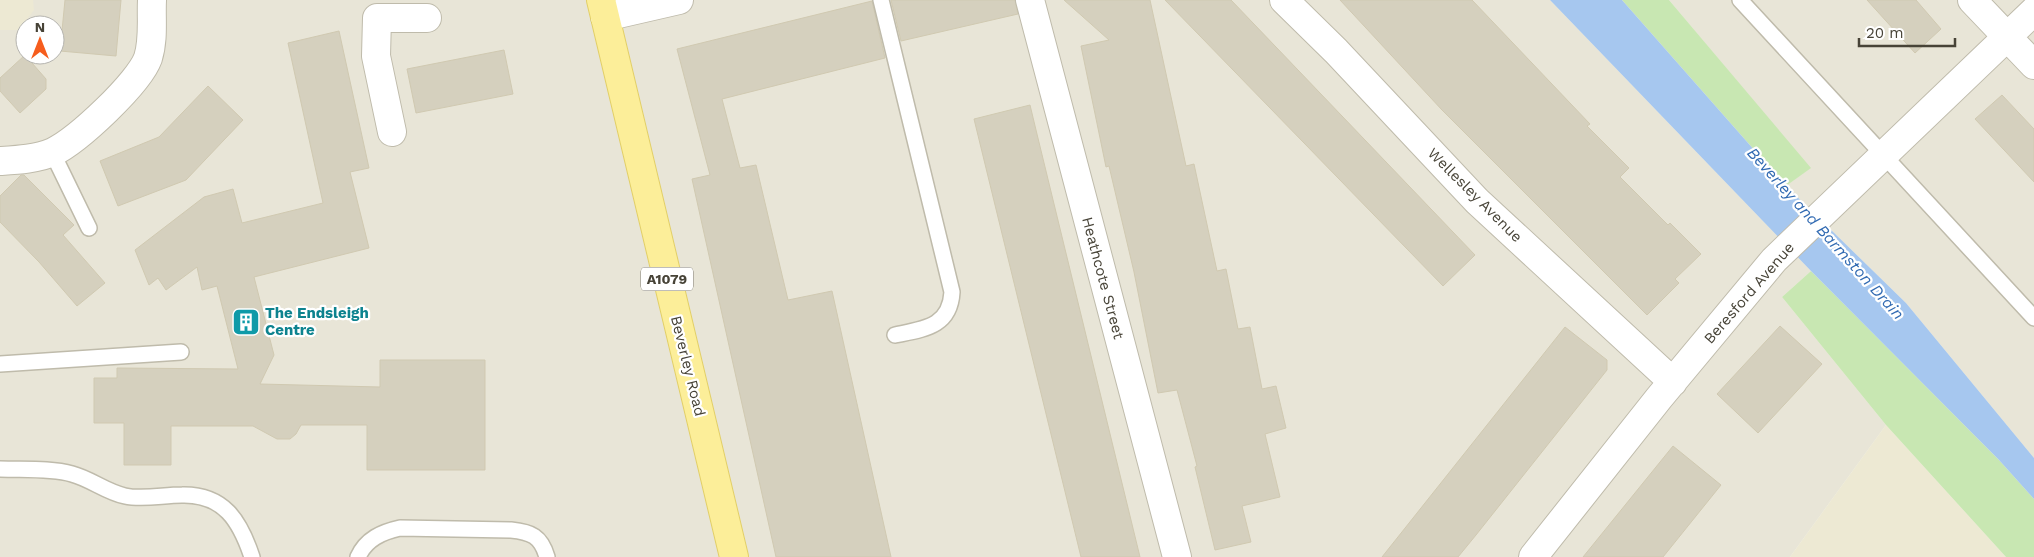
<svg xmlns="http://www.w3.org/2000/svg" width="2034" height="557" font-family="'Work Sans',sans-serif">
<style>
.residential{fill:#e8e5d7;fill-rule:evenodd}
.education{fill:#ede9d3}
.green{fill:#c8e7b2}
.water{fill:#a6c7ef}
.building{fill:#d5d0be;stroke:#d0c9b1}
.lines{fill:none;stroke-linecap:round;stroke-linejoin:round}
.lane-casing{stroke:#bfbbab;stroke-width:18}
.street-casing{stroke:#bfbbab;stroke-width:30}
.primary-casing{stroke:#e2cf68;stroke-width:30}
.lane{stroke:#fff;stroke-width:15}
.street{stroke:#fff;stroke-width:28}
.primary{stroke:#fcee99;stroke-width:28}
.labels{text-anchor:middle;stroke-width:4.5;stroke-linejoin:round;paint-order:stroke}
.shield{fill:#fff;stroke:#7e7b73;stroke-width:1}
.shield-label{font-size:14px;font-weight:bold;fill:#474337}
.street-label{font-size:15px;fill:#474337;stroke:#fff}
.culture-label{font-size:15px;font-weight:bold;fill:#0d838f;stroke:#fff;text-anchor:start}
.water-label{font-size:16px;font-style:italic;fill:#316ab2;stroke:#fff}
</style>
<rect width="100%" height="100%" fill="#f4f2e9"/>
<path class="residential" d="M 0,0 L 1550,0 L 1811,271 L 1782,297 L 1886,425 L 1790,557 L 0,557 ZM 25,25 L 55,25 L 55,55 L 25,55 Z
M 1669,0 L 2034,0 L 2034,458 L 1906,303 L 1786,186 L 1810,168 Z"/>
<path class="education" d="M 0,0 L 33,0 L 34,10 L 19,30 L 0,30 Z
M 1886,425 L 2006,557 L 1790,557 Z"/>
<path class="green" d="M 1622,0 L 1669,0 L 1811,168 L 1786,186 Z
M 1811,271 L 1999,460 L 2034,499 L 2034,557 L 2006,557 L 1886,425 L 1782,297 Z"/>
<path class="water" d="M 1550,0 L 1622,0 L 1786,186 L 1906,303 L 2034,458 L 2034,499 L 1999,460 L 1811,271 Z"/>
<path class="building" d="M 65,0 L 121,0 L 116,56 L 60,51 Z
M 891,0 L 1015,0 L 1018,14 L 901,41 Z
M 1064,0 L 1150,0 L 1186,166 L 1194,164 L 1217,271 L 1226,269 L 1238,329 L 1250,327 L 1262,389 L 1276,386 L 1286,428 L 1265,434 L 1280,497 L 1242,506 L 1251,542 L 1215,550 L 1195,467 L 1197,466 L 1177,390 L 1158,393 L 1134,272 L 1109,166 L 1106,167 L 1081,46 L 1109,40 Z
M 1165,0 L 1231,0 L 1475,255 L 1443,286 Z
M 1340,0 L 1472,0 L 1590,124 L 1587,126 L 1629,168 L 1620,177 L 1668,225 L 1670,223 L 1701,254 L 1675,279 L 1679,283 L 1647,315 L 1442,110 Z
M 1867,0 L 1916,0 L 1941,29 L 1915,53 Z
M 872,1 L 885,58 L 722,99 L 740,168 L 756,165 L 788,300 L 832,291 L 891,557 L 776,557 L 692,179 L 710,175 L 677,49 Z
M 339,31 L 369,168 L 350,172 L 369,248 L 254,277 L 274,355 L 260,384 L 380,387 L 380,360 L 485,360 L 485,470 L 367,470 L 367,425 L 301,425 L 296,434 L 290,439 L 277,439 L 253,426 L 171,426 L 171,465 L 124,465 L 124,423 L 94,423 L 94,378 L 117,378 L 117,368 L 238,369 L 217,286 L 202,290 L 197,267 L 166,290 L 158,278 L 149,285 L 135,250 L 204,197 L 233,189 L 242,223 L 323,203 L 288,43 Z
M 504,50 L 513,94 L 416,113 L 407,69 Z
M 25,55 L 46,79 L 46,89 L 20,113 L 0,91 L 0,78 Z
M 208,86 L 243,120 L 186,180 L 118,206 L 100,161 L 159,137 Z
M 2002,95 L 2034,129 L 2034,182 L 1975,119 Z
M 1030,105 L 1036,130 L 1140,557 L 1081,557 L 974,119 Z
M 21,175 L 24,175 L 74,225 L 63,235 L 105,283 L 77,306 L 39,262 L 0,222 L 0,196 Z
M 1780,326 L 1822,364 L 1758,433 L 1717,394 Z
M 1565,327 L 1607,360 L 1607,370 L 1476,535 L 1458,557 L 1382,557 Z
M 1673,446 L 1721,485 L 1663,557 L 1583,557 Z"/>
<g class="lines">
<g class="lane-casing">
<path id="lane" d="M 881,0 L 952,292 C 950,327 924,329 895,335
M 1740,0 L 2034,318
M 52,152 L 89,228
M 0,364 L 181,352
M 0,469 C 23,470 50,468 72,474 C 91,479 106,492 125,496 C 143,500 163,495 182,495 C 224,494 240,521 252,557
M 358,557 C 366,539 382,532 400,528 L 511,530 C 531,532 541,536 547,557"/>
</g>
<g class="street-casing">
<path id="street" d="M 1030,0 L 1177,557
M 1284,0 L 1336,51 L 1477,201 L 1673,382
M 1972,0 L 2034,65
M 605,17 L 679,0
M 392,132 L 376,56 L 377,18 L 427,18
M 0,161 C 17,160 37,159 53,152 C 78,140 139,83 148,58 C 154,39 151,19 152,0
M 1533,557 L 1659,398 L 1774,260 L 2034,11"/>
</g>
<g class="primary-casing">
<path id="primary" d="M 601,0 L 734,557"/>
</g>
<use href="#lane" class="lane"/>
<use href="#street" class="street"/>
<use href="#primary" class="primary"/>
</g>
<defs>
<g id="building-square" transform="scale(1.4375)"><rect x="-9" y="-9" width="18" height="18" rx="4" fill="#0f9aa8" stroke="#fff"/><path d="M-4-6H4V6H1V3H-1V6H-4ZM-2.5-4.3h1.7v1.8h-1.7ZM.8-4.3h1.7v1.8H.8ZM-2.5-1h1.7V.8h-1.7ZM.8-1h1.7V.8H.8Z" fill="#fff"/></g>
</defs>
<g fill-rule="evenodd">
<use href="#building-square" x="246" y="322"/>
</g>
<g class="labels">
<rect class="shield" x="641" y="267.5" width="52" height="23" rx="4"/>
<g class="shield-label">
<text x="667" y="284">A1079</text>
</g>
<g class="street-label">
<text transform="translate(1475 195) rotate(45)" y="5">Wellesley Avenue</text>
<text transform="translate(1103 278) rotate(75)" y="5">Heathcote Street</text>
<text transform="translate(1749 293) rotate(-49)" y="5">Beresford Avenue</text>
<text transform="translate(688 366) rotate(76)" y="5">Beverley Road</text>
</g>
<g class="culture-label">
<text x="265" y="318">The Endsleigh<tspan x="265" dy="17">Centre</tspan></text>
</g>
<g class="water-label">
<text transform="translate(1826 233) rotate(48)" y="6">Beverley and Barmston Drain</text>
</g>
</g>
<g transform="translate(40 40)"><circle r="24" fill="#ffffff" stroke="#b5b4af"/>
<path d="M0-4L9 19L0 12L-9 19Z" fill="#f65d1d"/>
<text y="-8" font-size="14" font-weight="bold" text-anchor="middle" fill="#474337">N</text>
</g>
<path d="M1859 38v8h96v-8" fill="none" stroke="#474337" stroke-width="2.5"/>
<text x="1866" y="38" font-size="15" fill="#474337" stroke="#ffffff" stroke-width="4" paint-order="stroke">20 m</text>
</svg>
